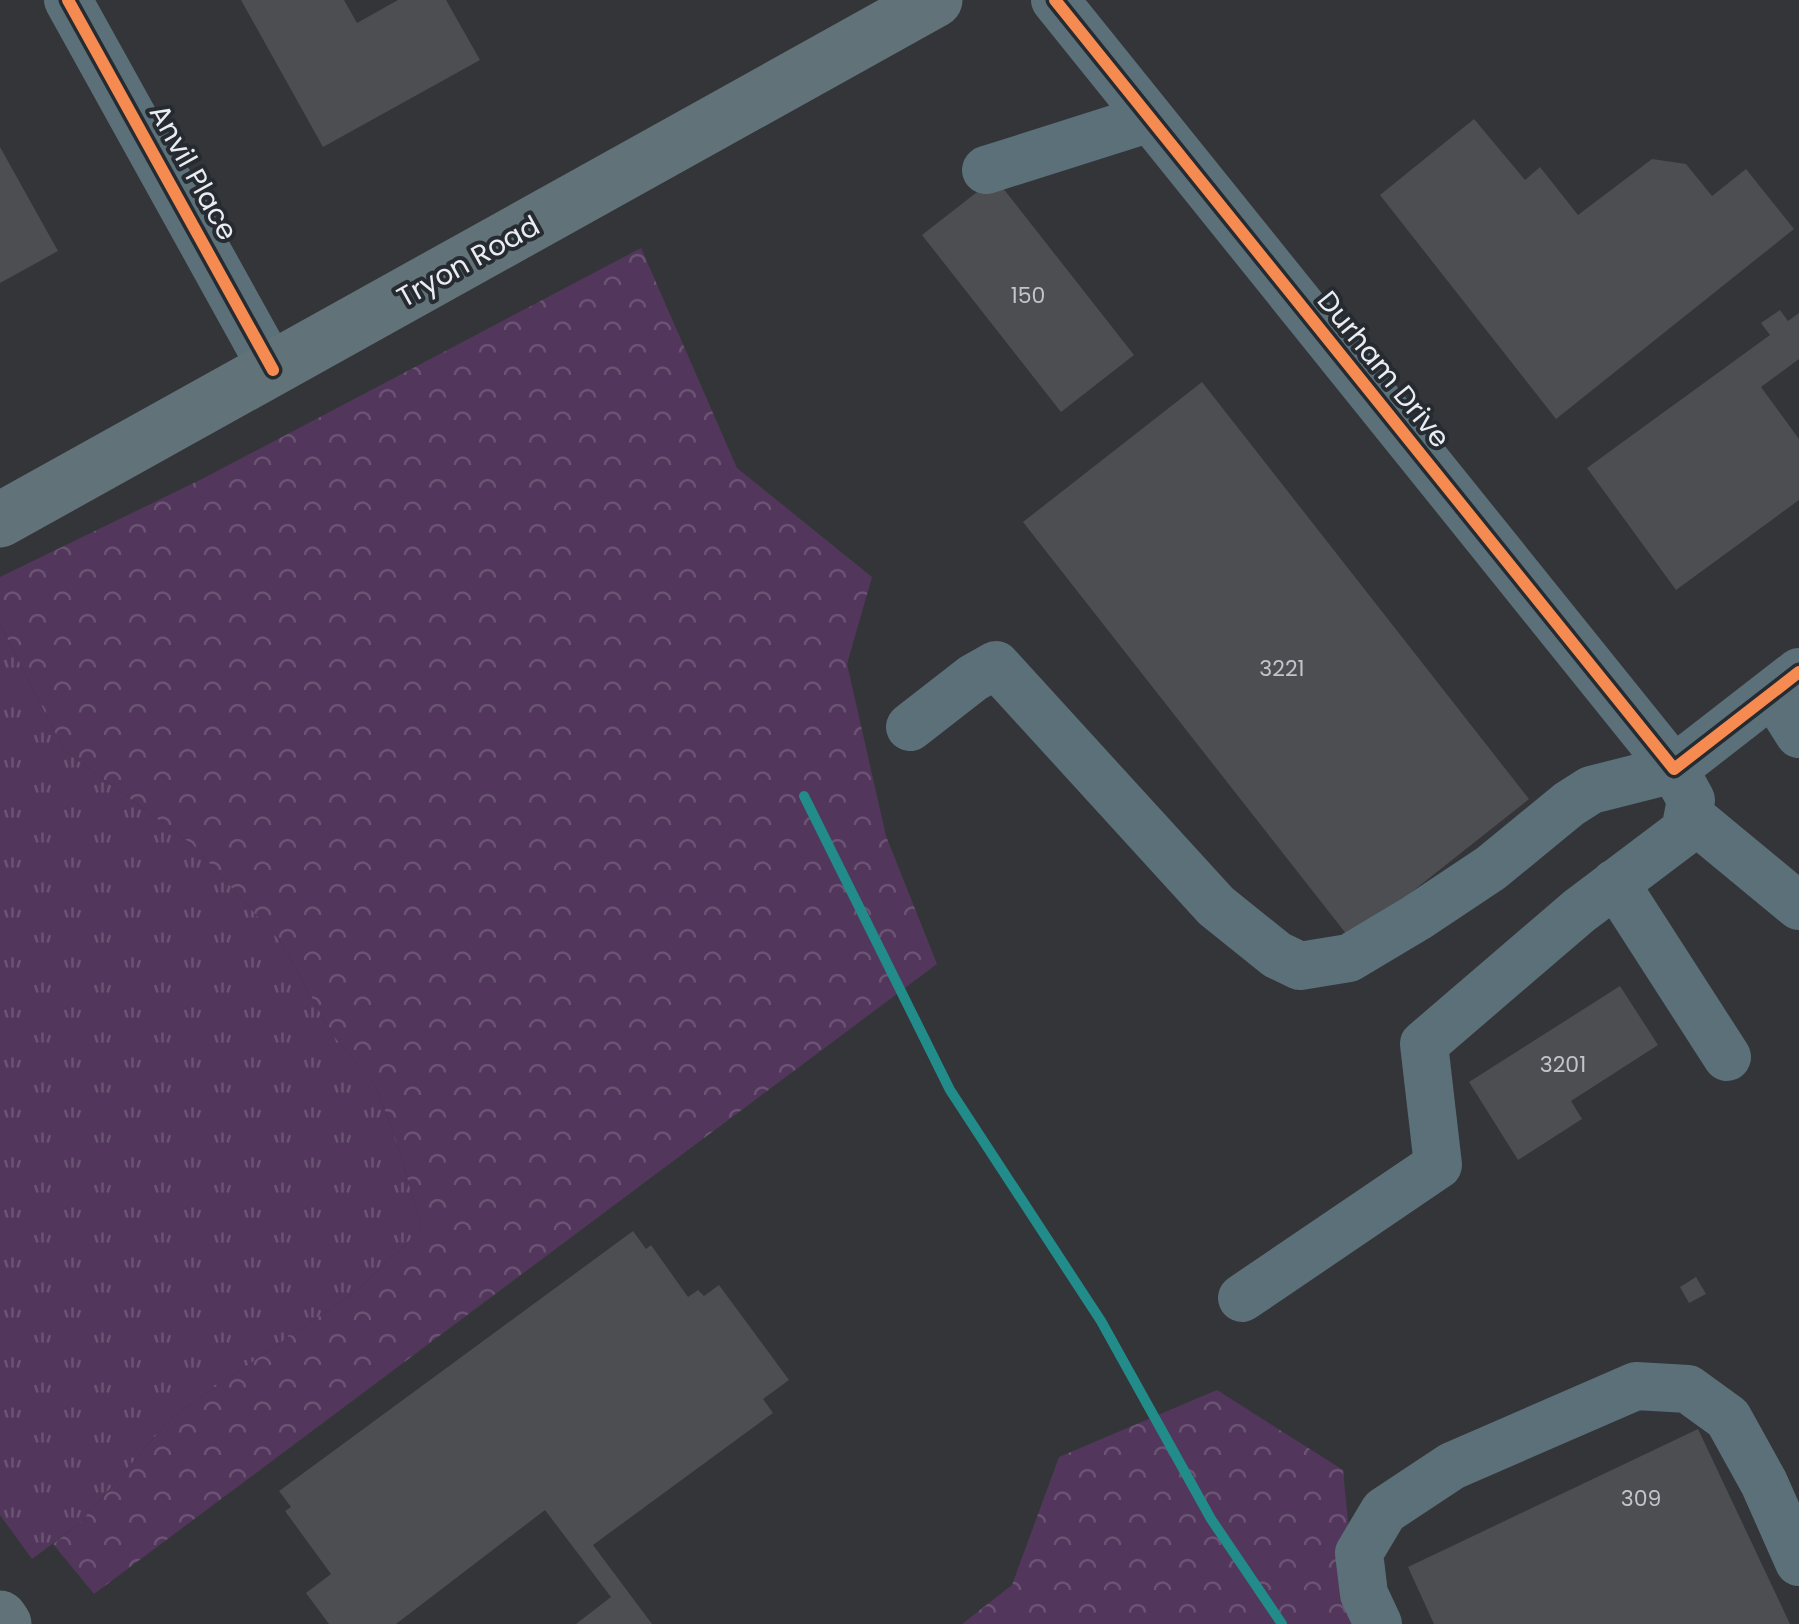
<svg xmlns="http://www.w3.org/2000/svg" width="1799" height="1624" font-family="Poppins,sans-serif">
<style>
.grass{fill:url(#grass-tufts)}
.forest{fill:url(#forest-crowns)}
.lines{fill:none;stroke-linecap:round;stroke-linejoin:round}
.stream{stroke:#228c8a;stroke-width:10}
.building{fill:#4d4e51}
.minor{stroke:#5b7079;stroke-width:48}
.major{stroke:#617279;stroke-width:55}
.cycleway-casing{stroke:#262b31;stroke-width:19}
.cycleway{stroke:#f68b52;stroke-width:12}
.labels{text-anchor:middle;stroke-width:8;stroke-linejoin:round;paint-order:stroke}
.number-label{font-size:22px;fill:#c2c4c9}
.street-label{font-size:28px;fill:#e9ecf1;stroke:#262b31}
</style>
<defs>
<pattern id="grass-tufts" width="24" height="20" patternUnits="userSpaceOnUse" patternTransform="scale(2.5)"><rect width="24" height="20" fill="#52365b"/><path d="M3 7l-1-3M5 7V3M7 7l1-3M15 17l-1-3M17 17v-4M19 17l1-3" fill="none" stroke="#6b5373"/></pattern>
<pattern id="forest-crowns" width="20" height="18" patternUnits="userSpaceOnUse" patternTransform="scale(2.5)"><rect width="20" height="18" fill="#52365b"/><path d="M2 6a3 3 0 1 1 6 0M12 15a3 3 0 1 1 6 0" fill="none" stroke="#6b5373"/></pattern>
</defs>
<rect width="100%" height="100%" fill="#333538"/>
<path class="grass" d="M 0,624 L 64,750 L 193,845 L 280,941 L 333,1035 L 376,1086 L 397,1143 L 422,1229 L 355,1292 L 173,1416 L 79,1524 L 32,1559 L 0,1515 Z"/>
<path class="forest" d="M 641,248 L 737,468 L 872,577 L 847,664 L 886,836 L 937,964 L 94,1594 L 53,1544 L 79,1524 L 173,1416 L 355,1292 L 422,1229 L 397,1143 L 376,1086 L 333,1035 L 280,941 L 193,845 L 64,750 L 0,624 L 0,577 L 202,479 Z
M 1217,1390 L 1343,1470 L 1358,1624 L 962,1624 L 1012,1585 L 1059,1457 Z"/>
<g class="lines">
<path class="stream" d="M 804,796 L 950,1090 L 1101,1321 L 1211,1519 L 1282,1624"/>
</g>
<path class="building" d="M 241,0 L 344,0 L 357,23 L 398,0 L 446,0 L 480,60 L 323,147 Z
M 1474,119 L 1525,180 L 1540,167 L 1578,215 L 1652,159 L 1686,164 L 1712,196 L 1746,169 L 1794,229 L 1556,419 L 1380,195 Z
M 0,147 L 58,251 L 0,283 Z
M 995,178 L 1134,355 L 1061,412 L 922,235 Z
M 1780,310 L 1788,321 L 1799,313 L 1799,359 L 1761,387 L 1799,439 L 1799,500 L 1676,590 L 1587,468 L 1770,335 L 1761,323 Z
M 1202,382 L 1529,799 L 1351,940 L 1023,522 Z
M 1620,986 L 1658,1045 L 1571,1101 L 1582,1119 L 1518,1160 L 1469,1082 Z
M 633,1231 L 646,1249 L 651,1245 L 688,1297 L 698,1290 L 704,1296 L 719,1285 L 789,1380 L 763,1399 L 773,1413 L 593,1545 L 652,1624 L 576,1624 L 611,1597 L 545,1510 L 396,1624 L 329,1624 L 306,1593 L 331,1574 L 285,1511 L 291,1507 L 279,1491 Z
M 1696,1277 L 1706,1294 L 1689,1303 L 1680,1287 Z
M 1698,1429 L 1790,1624 L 1434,1624 L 1408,1567 Z"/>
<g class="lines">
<path class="minor" d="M 68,0 L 273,370
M 1055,0 L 1674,769 L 1691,800 L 1685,831 L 1579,911 L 1424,1044 L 1438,1165 L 1242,1298
M 986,170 L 1150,118
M 1773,693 L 1799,734
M 910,727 L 973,678 L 996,665 L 1216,906 L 1277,955 L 1300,966 L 1349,958 L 1416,918 L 1491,868 L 1569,804 L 1591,790 L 1674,769 L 1799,672
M 1690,816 L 1799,906
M 1615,883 L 1727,1057
M 1378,1624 L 1364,1594 L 1359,1553 L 1384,1511 L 1452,1466 L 1636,1386 L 1688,1389 L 1728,1418 L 1764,1483 L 1799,1562"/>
<path class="major" d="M 0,520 L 935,0
M 0,1618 L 4,1624"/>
<g class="cycleway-casing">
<path id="cycleway" d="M 68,0 L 273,370
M 1055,0 L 1674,769 L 1799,672"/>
</g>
<use href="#cycleway" class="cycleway"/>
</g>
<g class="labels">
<g class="number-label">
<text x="1028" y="303">150</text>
<text x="1282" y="676">3221</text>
<text x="1563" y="1072">3201</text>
<text x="1641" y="1506">309</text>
</g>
<g class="street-label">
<text transform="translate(194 172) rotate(61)" y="10">Anvil Place</text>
<text transform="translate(468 261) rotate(-29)" y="10">Tryon Road</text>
<text transform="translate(1384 369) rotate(51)" y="10">Durham Drive</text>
</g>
</g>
</svg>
